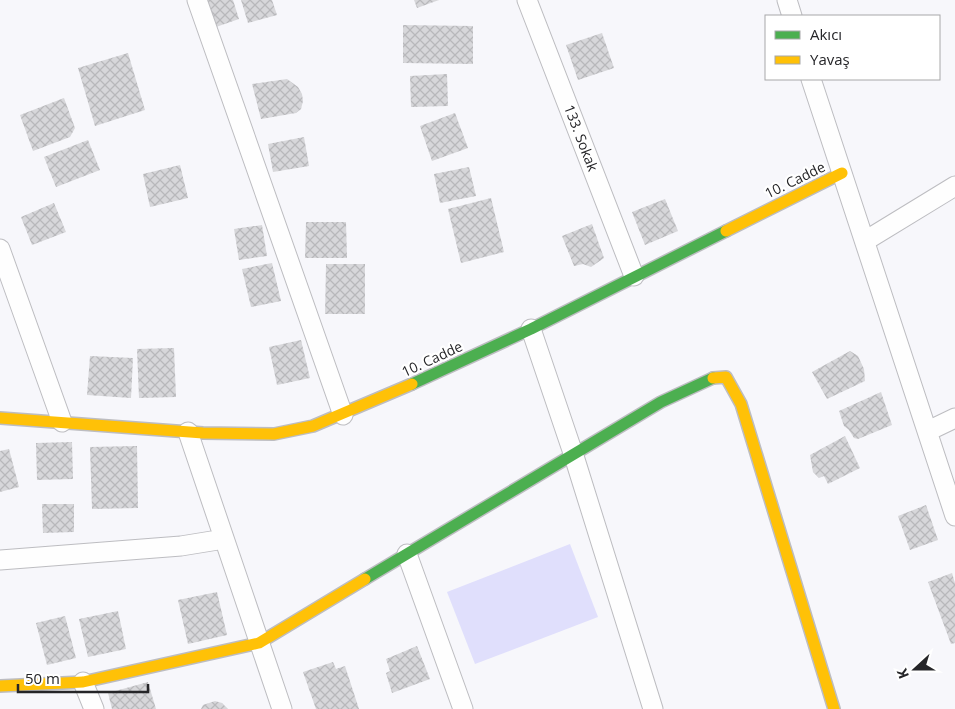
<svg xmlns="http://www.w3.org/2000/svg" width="955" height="709" font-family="'Open Sans',sans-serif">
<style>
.green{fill:#e0dffc}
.building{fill:url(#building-cross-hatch)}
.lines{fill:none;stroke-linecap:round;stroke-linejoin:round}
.street-casing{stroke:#bdbdc1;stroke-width:21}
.fast-casing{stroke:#bdbdc1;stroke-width:14}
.slow-casing{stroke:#bdbdc1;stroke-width:14}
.street{stroke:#fefefe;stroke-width:19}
.fast{stroke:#4caf50;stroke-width:11}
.slow{stroke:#ffc107;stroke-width:11}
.labels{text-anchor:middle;stroke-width:4.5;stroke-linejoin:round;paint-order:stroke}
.street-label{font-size:14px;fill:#252528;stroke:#fff}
</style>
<defs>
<pattern id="building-cross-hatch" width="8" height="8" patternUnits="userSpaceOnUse" patternTransform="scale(1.25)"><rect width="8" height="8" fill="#d7d7da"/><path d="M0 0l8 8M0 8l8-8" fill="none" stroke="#b8b8bb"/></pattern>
</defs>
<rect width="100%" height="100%" fill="#f7f7fb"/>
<path class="green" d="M 570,544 L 598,617 L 475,664 L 447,592 Z"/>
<path class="building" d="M 207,0 L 233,0 L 239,19 L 216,27 Z
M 241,0 L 272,0 L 277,15 L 248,23 Z
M 414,0 L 439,0 L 417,8 Z
M 403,25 L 473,26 L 473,64 L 403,63 Z
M 602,33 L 614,68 L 578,80 L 566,45 Z
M 128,53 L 145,110 L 95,126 L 78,68 Z
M 447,74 L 448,106 L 411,107 L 410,76 Z
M 287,79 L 298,87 L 302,94 L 303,101 L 301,109 L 296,113 L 261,119 L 252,84 Z
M 64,98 L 75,128 L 70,137 L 33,151 L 20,115 Z
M 455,113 L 468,148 L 432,161 L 420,126 Z
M 304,137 L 309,166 L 273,172 L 268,144 Z
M 88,140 L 100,170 L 56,187 L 44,157 Z
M 180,165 L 188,198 L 150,207 L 143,174 Z
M 469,167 L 476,196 L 440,203 L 434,174 Z
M 491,198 L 504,252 L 461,263 L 448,209 Z
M 665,199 L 678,231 L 645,245 L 632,212 Z
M 54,203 L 66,232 L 32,245 L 21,217 Z
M 306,222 L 346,222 L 347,258 L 305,258 Z
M 592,224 L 604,258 L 591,267 L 583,264 L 574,266 L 562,236 Z
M 262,225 L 267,256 L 239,260 L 234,229 Z
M 272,263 L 281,301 L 251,307 L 242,269 Z
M 326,264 L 365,264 L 365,314 L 325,314 Z
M 301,340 L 310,378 L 277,385 L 269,347 Z
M 174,348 L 176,397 L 139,398 L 137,349 Z
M 850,351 L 858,356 L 864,369 L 865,381 L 827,399 L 812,372 Z
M 90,356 L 133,358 L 131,398 L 87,395 Z
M 881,392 L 892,425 L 858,439 L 854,438 L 849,430 L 844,426 L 839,411 Z
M 845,436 L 860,468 L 828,484 L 824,476 L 819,478 L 813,472 L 810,455 Z
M 72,442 L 73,479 L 37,480 L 36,443 Z
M 137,446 L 138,508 L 92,509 L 90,447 Z
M 9,449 L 19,487 L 0,492 L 0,451 Z
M 42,504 L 74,504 L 74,532 L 43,533 Z
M 926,505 L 938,540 L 910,550 L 898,516 Z
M 952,573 L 955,583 L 955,643 L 951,644 L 928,582 Z
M 217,592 L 227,635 L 188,644 L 178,600 Z
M 118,611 L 126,649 L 88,657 L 79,619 Z
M 65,616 L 76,658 L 47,665 L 36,623 Z
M 417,646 L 430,679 L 392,693 L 386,673 L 390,671 L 386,659 Z
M 333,662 L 336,669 L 345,666 L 359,709 L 316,709 L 303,672 Z
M 148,682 L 156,709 L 112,709 L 108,693 Z
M 215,701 L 222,703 L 228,709 L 201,709 L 203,705 Z"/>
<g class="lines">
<g class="street-casing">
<path id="street" d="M 197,0 L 343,415
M 527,0 L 634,276
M 787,0 L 792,16
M 811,79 L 955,516
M 865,241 L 955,186
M 0,249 L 62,422
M 531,329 L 573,453 L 653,709
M 928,431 L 955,418
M 188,432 L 282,709
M 407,554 L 463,709
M 0,560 L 181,546 L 224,539
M 83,682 L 94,709"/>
</g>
<g class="fast-casing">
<path id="fast" d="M 412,384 L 531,329 L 726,231
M 365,579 L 661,402 L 713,378"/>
</g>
<g class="slow-casing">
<path id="slow" d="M 726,231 L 842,173
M 713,378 L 726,377 L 741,404 L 834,709
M 0,418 L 203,433 L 274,434 L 313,426 L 412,384
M 0,686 L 83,682 L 259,643 L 365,579"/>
</g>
<use href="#street" class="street"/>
<use href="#fast" class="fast"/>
<use href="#slow" class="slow"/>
</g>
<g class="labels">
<g class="street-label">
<text transform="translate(581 138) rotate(69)" y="5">133. Sokak</text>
<text transform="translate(795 180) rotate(-26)" y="5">10. Cadde</text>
<text transform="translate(432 359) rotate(-25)" y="5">10. Cadde</text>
</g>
</g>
<rect x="765" y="15" width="175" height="65" fill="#ffffff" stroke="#a8a8a9"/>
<rect x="775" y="31" width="25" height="8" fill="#4caf50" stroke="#a8a8a9"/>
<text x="810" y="40" font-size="15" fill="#252528">Akıcı</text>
<rect x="775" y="56" width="25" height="8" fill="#ffc107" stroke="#a8a8a9"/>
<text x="810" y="65" font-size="15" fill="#252528">Yavaş</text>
<g transform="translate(915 669) rotate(249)" stroke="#ffffff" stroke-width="4" paint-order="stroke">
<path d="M0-4L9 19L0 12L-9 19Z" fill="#252528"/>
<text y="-8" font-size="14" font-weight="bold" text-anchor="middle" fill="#252528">K</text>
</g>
<path d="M18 684v8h130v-8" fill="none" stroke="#252528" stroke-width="2.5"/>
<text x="25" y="684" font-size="15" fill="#252528" stroke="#ffffff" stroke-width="4" paint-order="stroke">50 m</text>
</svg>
